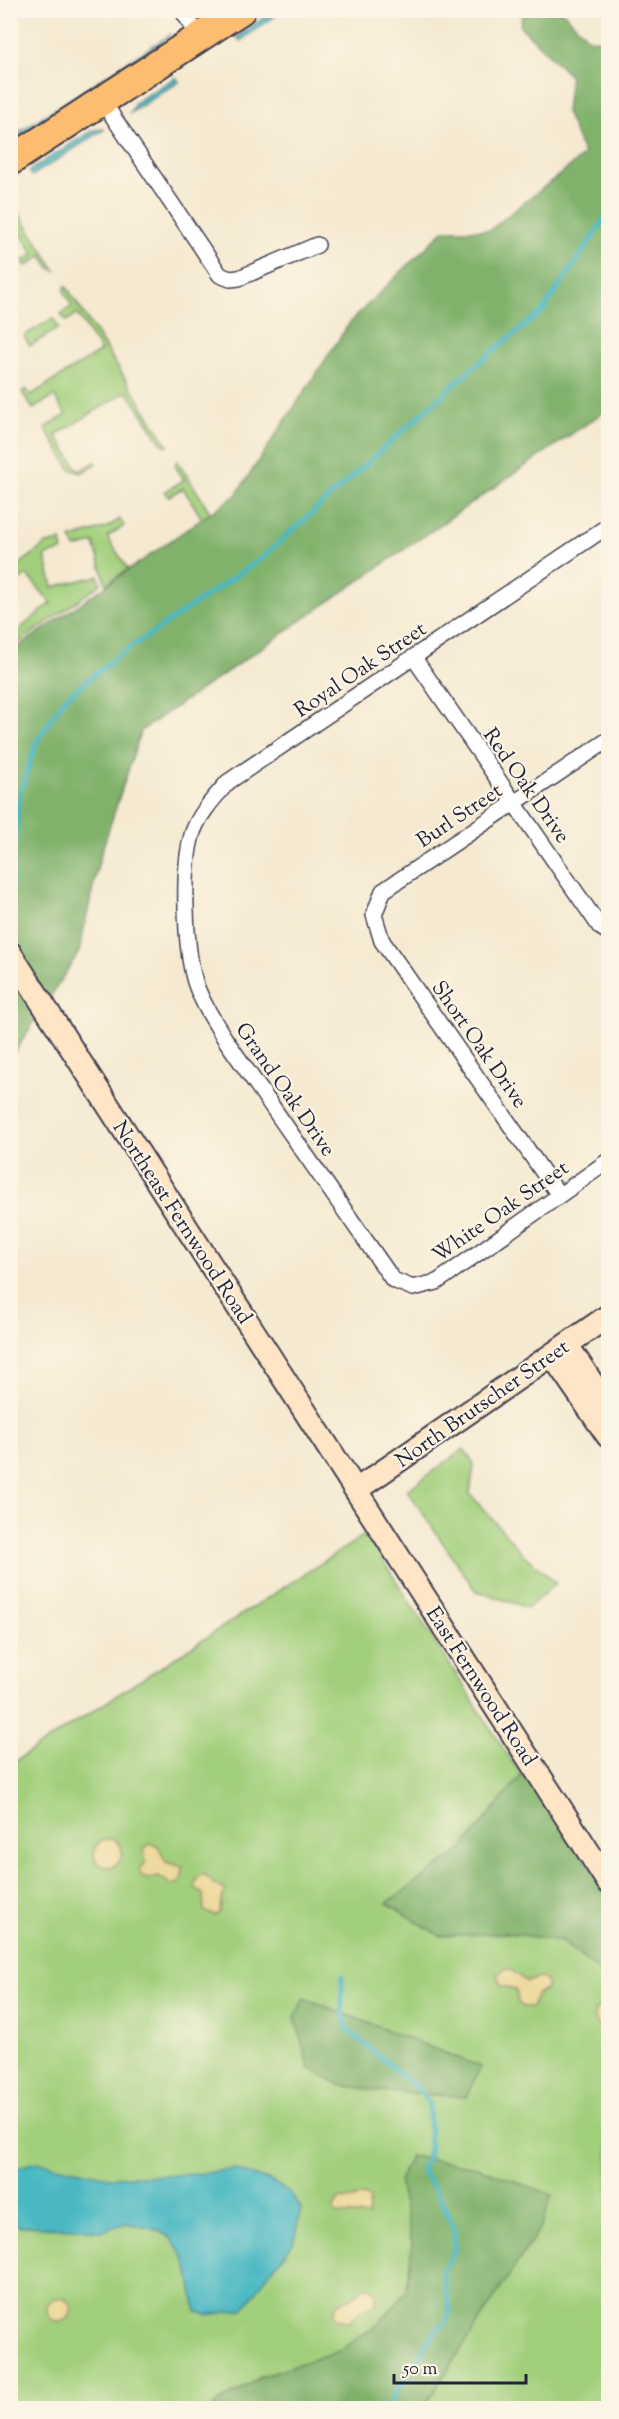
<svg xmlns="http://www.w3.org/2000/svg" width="619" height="2419" font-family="'Sorts Mill Goudy',serif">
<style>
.green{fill:#a2cf7c;stroke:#62785c;stroke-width:1.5}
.forest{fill:#81b26c;stroke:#526a54;stroke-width:1.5}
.sand{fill:#eeda9e;stroke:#887e6c;stroke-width:1.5}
.water{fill:#4ab8c2;stroke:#366d7e;stroke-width:1.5}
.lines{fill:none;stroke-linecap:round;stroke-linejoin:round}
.stream{stroke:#4ab8c2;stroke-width:5}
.street-casing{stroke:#424051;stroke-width:18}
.secondary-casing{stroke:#424051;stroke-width:26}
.highway-casing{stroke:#424051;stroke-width:32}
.street{stroke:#fff;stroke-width:15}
.secondary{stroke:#fee5c5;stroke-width:22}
.highway{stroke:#fcbd6f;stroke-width:28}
.labels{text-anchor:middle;stroke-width:4.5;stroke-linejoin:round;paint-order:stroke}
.street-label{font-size:21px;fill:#22223b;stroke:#fcf5e5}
</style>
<rect width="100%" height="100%" fill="#fcf5e5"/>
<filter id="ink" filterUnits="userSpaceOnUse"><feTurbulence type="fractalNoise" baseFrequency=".0167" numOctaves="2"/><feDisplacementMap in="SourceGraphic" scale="12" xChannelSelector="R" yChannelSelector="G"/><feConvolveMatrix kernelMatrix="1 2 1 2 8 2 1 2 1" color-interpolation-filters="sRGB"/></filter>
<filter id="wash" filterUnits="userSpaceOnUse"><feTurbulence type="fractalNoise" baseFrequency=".008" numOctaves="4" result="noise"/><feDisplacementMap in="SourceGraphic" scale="24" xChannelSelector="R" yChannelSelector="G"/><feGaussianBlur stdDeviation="1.35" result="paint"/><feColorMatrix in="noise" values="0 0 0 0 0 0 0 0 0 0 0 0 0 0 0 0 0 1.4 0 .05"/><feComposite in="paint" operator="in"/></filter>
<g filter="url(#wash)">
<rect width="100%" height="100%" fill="#f5e9d0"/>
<path class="green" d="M 14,206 L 56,271 L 51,269 L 42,256 L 26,266 L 23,261 L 34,254 L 11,218 L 11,209 Z
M 66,286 L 158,430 L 168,446 L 161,443 L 127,391 L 56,435 L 79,471 L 95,462 L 96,464 L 82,473 L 71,470 L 45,428 L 66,415 L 54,396 L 33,409 L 22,392 L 26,389 L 31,395 L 101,351 L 77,314 L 66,321 L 61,314 L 72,306 L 64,291 Z
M 53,318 L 59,328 L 30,346 L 24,336 Z
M 177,460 L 215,520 L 206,525 L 183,488 L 168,497 L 164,492 L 184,480 L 175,466 Z
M 120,519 L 124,526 L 107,537 L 128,569 L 106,584 L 94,543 L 75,548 L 71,538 L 106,528 Z
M 61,541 L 63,550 L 45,556 L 53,587 L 98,576 L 101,584 L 11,648 L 11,636 L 51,603 L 27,575 L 13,585 L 11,571 L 46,544 Z
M 464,1449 L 474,1465 L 470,1494 L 524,1555 L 556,1583 L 528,1608 L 475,1590 L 407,1490 Z
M 366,1534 L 608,1911 L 608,2408 L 11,2408 L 11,1764 Z"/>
<path class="forest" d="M 523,11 L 562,11 L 589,39 L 608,40 L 608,409 L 141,731 L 100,856 L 79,952 L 11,1058 L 11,652 L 236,495 L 351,321 L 444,230 L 490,230 L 584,155 L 566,112 L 570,76 L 520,26 Z
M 527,1768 L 608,1894 L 608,1978 L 561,1941 L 508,1933 L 440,1936 L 387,1903 L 461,1850 Z
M 304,1998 L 481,2067 L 466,2097 L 379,2091 L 340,2085 L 309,2068 L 295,2017 Z
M 410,2156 L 477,2167 L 552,2195 L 542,2225 L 423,2408 L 211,2408 L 262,2376 L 338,2351 L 378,2325 L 407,2290 L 412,2244 L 399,2181 Z"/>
<path class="sand" d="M94 1853a14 14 0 1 1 28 0a14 14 0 1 1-28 0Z
M 150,1844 L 158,1846 L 166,1862 L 183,1867 L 181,1882 L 172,1885 L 159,1876 L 147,1879 L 141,1876 L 140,1869 L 146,1862 L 144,1849 Z
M 204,1874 L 215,1885 L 226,1890 L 221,1899 L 220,1912 L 215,1916 L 204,1911 L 203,1894 L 195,1887 L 197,1878 Z
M 504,1969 L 511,1970 L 527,1982 L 540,1978 L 546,1980 L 547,1988 L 536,1995 L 532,2007 L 523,2007 L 518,2002 L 516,1989 L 501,1986 L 497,1975 Z
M 604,2005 L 608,2007 L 608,2041 L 595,2020 L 595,2010 Z
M 362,2196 L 370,2199 L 368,2216 L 335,2214 L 334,2207 L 339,2199 L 349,2200 Z
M 365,2287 L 371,2287 L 376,2292 L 376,2305 L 359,2312 L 349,2321 L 337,2320 L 333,2313 L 338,2303 L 351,2298 Z
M47 2310a12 12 0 1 1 24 0a12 12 0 1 1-24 0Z"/>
<path class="water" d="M 274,10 L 282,11 L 240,41 L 237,37 Z
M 171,34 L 163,42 L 11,141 L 11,137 Z
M 176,77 L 179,82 L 130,113 L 136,102 Z
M 105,129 L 32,176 L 29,171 L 93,130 Z
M 36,2162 L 110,2177 L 198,2174 L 234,2169 L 271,2181 L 291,2194 L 301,2208 C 296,2251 290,2245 267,2276 C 259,2288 252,2299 242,2310 L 207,2315 L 196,2312 L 188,2268 L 181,2253 L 171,2238 L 155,2229 L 126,2223 L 102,2231 L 11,2225 L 11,2170 Z"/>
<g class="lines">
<path class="stream" d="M 10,896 L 19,797 L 37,741 L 64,699 L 114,659 L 262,558 L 478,363 L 542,312 L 608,214
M 342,1976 L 342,2011 L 348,2030 L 417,2088 L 429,2104 L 430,2144 L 427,2160 L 421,2169 C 435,2190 459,2222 454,2250 C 453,2257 446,2265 442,2270 L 450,2312 L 446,2322 L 432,2335 L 387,2408"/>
</g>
</g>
<g filter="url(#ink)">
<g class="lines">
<g class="street-casing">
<path id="street" d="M 182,10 L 200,38
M 103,102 L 220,275 L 230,279 L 239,278 L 317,245
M 608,526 L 228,782 C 214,798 198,815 192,835 C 182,870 185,948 195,982 C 202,1003 214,1021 225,1039 L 393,1280 L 413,1288 L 437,1282 L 608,1161
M 414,658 L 600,927 L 608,932
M 559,1195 L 382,941 L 374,915 L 383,891 L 608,740"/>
</g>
<g class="secondary-casing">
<path id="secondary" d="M 10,953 L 608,1882
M 567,1345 L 608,1407
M 552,1355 L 608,1436
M 356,1490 L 608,1316"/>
</g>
<g class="highway-casing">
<path id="highway" d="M 10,161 L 241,10"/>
</g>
<use href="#street" class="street"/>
<use href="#secondary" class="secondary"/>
<use href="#highway" class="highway"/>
</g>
</g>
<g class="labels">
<g class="street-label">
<text transform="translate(360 669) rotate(-34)" y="7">Royal Oak Street</text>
<text transform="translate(527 785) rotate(55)" y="7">Red Oak Drive</text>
<text transform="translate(459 815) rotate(-34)" y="7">Burl Street</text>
<text transform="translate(480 1044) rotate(55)" y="7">Short Oak Drive</text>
<text transform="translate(286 1089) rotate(55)" y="7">Grand Oak Drive</text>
<text transform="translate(500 1211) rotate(-35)" y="7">White Oak Street</text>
<text transform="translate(183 1222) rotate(57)" y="7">Northeast Fernwood Road</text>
<text transform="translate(482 1403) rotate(-35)" y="7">North Brutscher Street</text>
<text transform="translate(482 1686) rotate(57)" y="7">East Fernwood Road</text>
</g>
</g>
<rect width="619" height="2419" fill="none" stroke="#fcf5e5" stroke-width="36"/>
<path d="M394 2374v9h132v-9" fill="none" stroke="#22223b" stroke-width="3"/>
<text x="403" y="2374" font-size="18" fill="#22223b" stroke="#fcf5e5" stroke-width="4.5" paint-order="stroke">50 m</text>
</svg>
